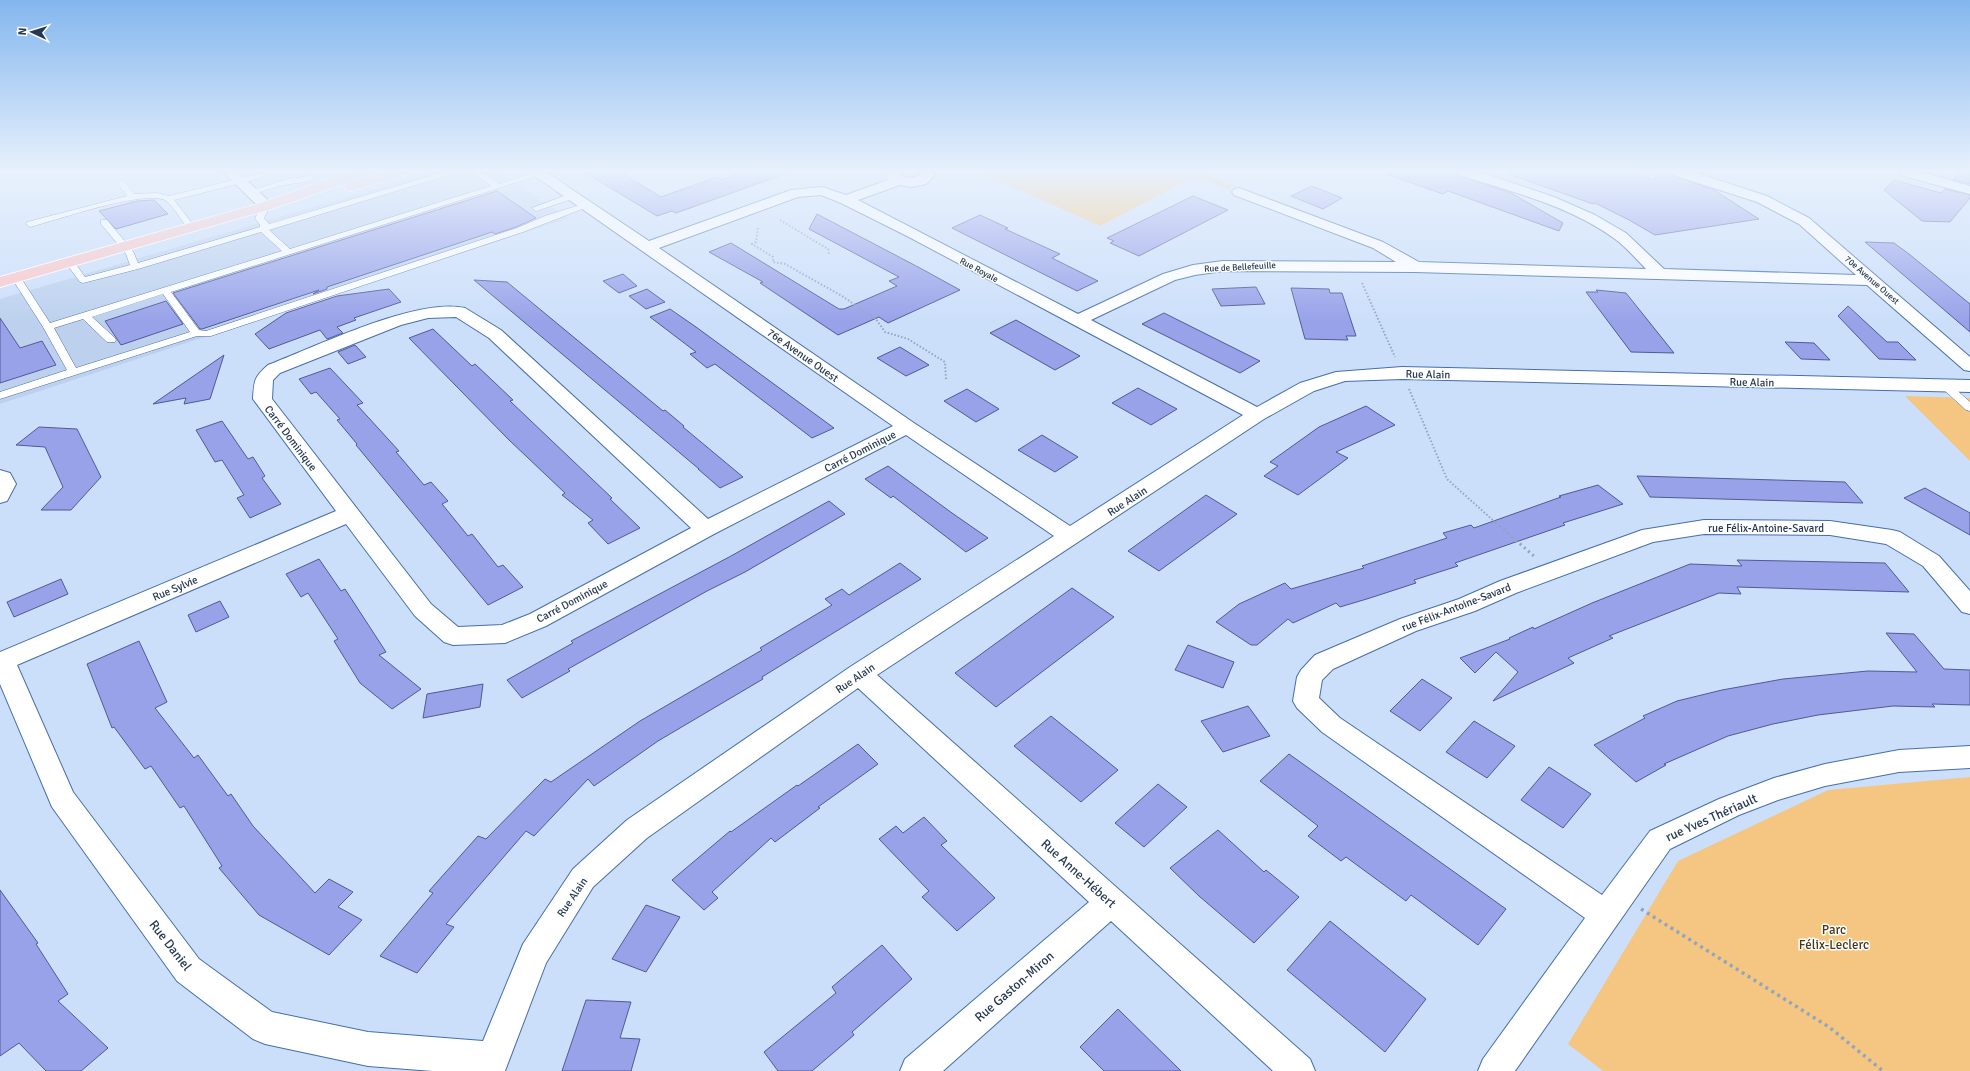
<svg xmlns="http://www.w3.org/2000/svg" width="1970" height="1071" font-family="Signika,sans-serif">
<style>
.built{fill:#bdd1ee}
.green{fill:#f4c681}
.building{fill:#98a2e9;stroke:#52589a}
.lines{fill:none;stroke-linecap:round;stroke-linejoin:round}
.lane-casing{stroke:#456eaa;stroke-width:1}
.street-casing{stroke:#456eaa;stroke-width:2}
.primary-casing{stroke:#fff;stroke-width:2}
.path-far2{stroke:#92a5c0;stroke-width:2;stroke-dasharray:1.5 2;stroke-linecap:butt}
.path-far1{stroke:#92a5c0;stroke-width:3;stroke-dasharray:2 3.5;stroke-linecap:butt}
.path{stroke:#92a5c0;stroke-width:3.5;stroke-dasharray:3 4;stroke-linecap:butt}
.lane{fill:#fff;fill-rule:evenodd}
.street{fill:#fff;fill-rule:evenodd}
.primary{fill:#f9c8ca;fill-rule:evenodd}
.labels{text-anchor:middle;stroke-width:3;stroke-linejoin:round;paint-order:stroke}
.far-street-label{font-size:9px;fill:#253852;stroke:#fefffe}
.street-label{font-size:11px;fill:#253852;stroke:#fefffe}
.near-street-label{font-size:13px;fill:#253852;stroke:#fefffe}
.near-park-label{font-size:13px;fill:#493617;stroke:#fefffe}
</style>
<rect width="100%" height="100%" fill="#ccdffa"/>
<path class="built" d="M 433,172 L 498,172 L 569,218 L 0,404 L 0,299 Z"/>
<path class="green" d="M 979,172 L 1202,172 L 1237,186 L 1228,190 L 1194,177 L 1100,226 Z
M 1905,396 L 1970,398 L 1970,461 Z
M 1970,777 L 1970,1071 L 1603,1071 L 1568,1044 L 1678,861 L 1828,790 Z"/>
<path class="building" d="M 584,172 L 620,172 L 661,197 L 717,177 L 722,180 L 742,172 L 785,172 L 785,174 L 676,213 L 672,211 L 657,216 Z
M 1389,172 L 1457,172 L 1460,176 L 1511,193 L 1563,223 L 1559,231 L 1448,191 L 1443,194 L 1389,175 Z
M 1511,172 L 1632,172 L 1655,180 L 1656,172 L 1670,172 L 1673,176 L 1714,190 L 1759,219 L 1655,235 L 1629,220 L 1595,203 L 1593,204 L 1511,175 Z
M 1959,172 L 1970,172 L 1970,184 L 1953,180 Z
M 1894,180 L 1941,193 L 1945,189 L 1970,195 L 1970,198 L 1950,222 L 1922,221 L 1884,190 Z
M 1312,186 L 1342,198 L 1323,209 L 1291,196 Z
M 497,191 L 536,218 L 516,227 L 495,234 L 492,232 L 327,287 L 327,289 L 313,294 L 319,290 L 202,329 L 200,329 L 173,293 Z
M 1193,196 L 1228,210 L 1139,256 L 1110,243 L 1114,241 L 1107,238 Z
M 154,200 L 168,214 L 116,229 L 99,211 L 137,201 Z
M 817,214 L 920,268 L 960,290 L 888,323 L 879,317 L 838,335 L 760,283 L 763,282 L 709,252 L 731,243 L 839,309 L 844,309 L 897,286 L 889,281 L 899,277 L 809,229 Z
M 980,215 L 1008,228 L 1005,229 L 1060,254 L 1052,258 L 1098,281 L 1077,291 L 952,228 Z
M 1865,242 L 1894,243 L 1909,254 L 1970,304 L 1970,332 Z
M 623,274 L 637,286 L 619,293 L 603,281 Z
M 474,280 L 507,282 L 663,411 L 665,410 L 684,426 L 683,427 L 743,477 L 720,488 L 698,469 L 699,469 Z
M 1256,287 L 1265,304 L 1221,306 L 1212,289 Z
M 1291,288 L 1329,289 L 1330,293 L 1342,293 L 1356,336 L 1346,336 L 1348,340 L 1305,339 Z
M 389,289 L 401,302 L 354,318 L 356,320 L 337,327 L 343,333 L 327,339 L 320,330 L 269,349 L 255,334 L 286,313 L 337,296 Z
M 647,289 L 665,302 L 646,309 L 629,296 Z
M 1596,290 L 1626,293 L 1674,353 L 1631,352 L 1586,292 L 1598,292 Z
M 166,301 L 183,324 L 121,345 L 105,321 Z
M 1848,306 L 1887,342 L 1898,342 L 1916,360 L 1879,359 L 1838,316 Z
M 670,309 L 696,327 L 834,428 L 812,438 L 715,364 L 707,368 L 690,354 L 696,352 L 650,317 Z
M 1164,313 L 1260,361 L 1240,373 L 1142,324 Z
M 0,318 L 20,348 L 42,341 L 56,365 L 0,383 Z
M 1016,320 L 1080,356 L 1055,370 L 990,333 Z
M 433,329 L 472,366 L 475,364 L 493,381 L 513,400 L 510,401 L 612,498 L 610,499 L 640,528 L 608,544 L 588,523 L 593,520 L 562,495 L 565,493 L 509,440 L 409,338 Z
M 1785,342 L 1814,343 L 1830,360 L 1801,359 Z
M 355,345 L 366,357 L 348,364 L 338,352 Z
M 900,347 L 929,365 L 906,376 L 877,358 Z
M 224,355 L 210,399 L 184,404 L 186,398 L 153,404 Z
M 330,368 L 363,403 L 357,405 L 399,451 L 396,452 L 424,485 L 431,482 L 448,501 L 442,504 L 468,536 L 472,534 L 498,567 L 503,565 L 523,587 L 488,605 L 356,445 L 357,444 L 337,420 L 340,419 L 316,392 L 311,394 L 299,379 Z
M 1138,388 L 1177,409 L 1151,425 L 1112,403 Z
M 967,389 L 999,409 L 976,422 L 944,401 Z
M 1366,406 L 1395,425 L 1336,452 L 1348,458 L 1298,495 L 1264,476 L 1278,466 L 1270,462 L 1319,427 Z
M 222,421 L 248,459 L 253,457 L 265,476 L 262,478 L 281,504 L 250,518 L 237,498 L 244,495 L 222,460 L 215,462 L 196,430 Z
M 39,427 L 77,429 L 101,477 L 71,510 L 41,510 L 63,487 L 45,447 L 16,445 Z
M 1042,435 L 1078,457 L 1055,472 L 1018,450 Z
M 888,466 L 952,513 L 988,538 L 966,552 L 893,496 L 891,498 L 865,479 Z
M 1637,476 L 1845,482 L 1863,503 L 1650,497 Z
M 1598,485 L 1623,504 L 1563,523 L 1565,525 L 1455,563 L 1458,566 L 1414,580 L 1416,583 L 1370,598 L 1340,607 L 1336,603 L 1293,623 L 1288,619 L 1257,645 L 1251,645 L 1216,622 L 1239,604 L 1285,583 L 1291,589 L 1364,568 L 1362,566 L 1447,538 L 1443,533 L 1471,525 L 1474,528 L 1561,497 L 1559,496 Z
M 1925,488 L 1970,513 L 1970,535 L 1904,498 Z
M 1206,495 L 1237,514 L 1159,571 L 1128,551 Z
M 829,501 L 845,514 L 745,572 L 707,591 L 568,669 L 570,671 L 522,698 L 507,680 L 573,643 L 571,641 L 731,556 Z
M 319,559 L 341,591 L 345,589 L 386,652 L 379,655 L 421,689 L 392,709 L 360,683 L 334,641 L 338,639 L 308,593 L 301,597 L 286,574 Z
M 1737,560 L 1885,563 L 1909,592 L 1737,587 L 1741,594 L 1719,593 L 1609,636 L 1613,638 L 1568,658 L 1574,663 L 1493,701 L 1518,672 L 1496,652 L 1475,673 L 1460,658 L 1510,639 L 1509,638 L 1533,627 L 1534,629 L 1592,603 L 1690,564 L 1742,566 Z
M 900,563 L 921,579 L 762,677 L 763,679 L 658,741 L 594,786 L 588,779 L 534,836 L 526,831 L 446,924 L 454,927 L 417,973 L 380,956 L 433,893 L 429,891 L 478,836 L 486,839 L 545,779 L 551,782 L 640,721 L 762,650 L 760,648 L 832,605 L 825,599 L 842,589 L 849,595 Z
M 61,579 L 68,594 L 14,617 L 7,602 Z
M 1072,588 L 1114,617 L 996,707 L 955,673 Z
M 220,601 L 229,617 L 196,632 L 188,615 Z
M 1886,633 L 1914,634 L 1944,669 L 1970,670 L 1970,705 L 1932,704 L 1935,707 L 1893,706 L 1818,715 L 1773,724 L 1728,736 L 1664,764 L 1666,765 L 1636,782 L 1594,745 L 1645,718 L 1643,716 L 1677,701 L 1722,690 L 1783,679 L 1868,671 L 1917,672 Z
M 139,641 L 167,702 L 155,708 L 194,758 L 198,755 L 228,796 L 231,794 L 253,826 L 315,893 L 329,879 L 353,892 L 338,907 L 362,920 L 329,955 L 259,915 L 219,868 L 222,866 L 184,806 L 180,808 L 151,766 L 145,769 L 114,727 L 112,728 L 87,664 Z
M 1188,645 L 1234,662 L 1223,688 L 1175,670 Z
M 1422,679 L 1452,698 L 1420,731 L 1390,711 Z
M 483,684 L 480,707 L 423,718 L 427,694 Z
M 1248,706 L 1270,736 L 1223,752 L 1201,721 Z
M 1051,716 L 1118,770 L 1081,802 L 1014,746 Z
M 1474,721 L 1515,746 L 1487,778 L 1446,752 Z
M 858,744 L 878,764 L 818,807 L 820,808 L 775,842 L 771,838 L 712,892 L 718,898 L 704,910 L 672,880 L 730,831 L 731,832 L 797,785 L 798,786 Z
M 1289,754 L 1506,909 L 1478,945 L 1411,895 L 1406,901 L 1346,857 L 1341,861 L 1308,836 L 1318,826 L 1260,781 Z
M 1549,767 L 1591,794 L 1563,828 L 1521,800 Z
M 1158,784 L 1187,807 L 1144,847 L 1115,823 Z
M 924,817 L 947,841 L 941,845 L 995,898 L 957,931 L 922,897 L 929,891 L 879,839 L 896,826 L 903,833 Z
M 1218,830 L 1264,872 L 1266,870 L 1299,897 L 1254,943 L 1199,896 L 1170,868 Z
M 0,890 L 38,943 L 36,944 L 68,994 L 58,1001 L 108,1048 L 81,1071 L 46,1071 L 19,1043 L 0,1056 Z
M 646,905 L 680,917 L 646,972 L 612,959 Z
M 1330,921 L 1426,999 L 1385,1052 L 1287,970 Z
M 882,945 L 912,979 L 852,1032 L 854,1035 L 812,1071 L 778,1071 L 764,1052 L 836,993 L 832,987 Z
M 586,1000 L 631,1002 L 620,1038 L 640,1039 L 631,1071 L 562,1071 Z
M 1118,1009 L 1181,1071 L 1104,1071 L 1080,1047 Z"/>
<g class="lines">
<g class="lane-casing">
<path id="lane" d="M 444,172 L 458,172 L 269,230 L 290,249 L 491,186 L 472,172 L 482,172 L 499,184 L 536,172 L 543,174 L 171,292 L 199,330 L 206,331 L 517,228 L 545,216 L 586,203 L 590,206 L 523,232 L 211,336 L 197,336 L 0,399 L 0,392 L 67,370 L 43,327 L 11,277 L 13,275 L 19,275 L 50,323 L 282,251 L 261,232 L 138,269 L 83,283 L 80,282 L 65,262 L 67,260 L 73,260 L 85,277 L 130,265 L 126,254 L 101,224 L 101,220 L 107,220 L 133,251 L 138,263 L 260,227 L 260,225 L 255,218 L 263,204 L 266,203 L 270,206 L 264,218 L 269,224 ZM 163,294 L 190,332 L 76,368 L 54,328 L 83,319 L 107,342 L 115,342 L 116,340 L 115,338 L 92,317 Z
M 258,174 L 262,176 L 261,178 L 174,200 L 195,227 L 191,230 L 188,229 C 183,222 171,203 165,200 C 142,190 57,220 30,227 L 26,224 L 27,222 L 127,196 L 117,183 L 121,181 L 124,181 L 134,194 L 157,193 L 169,196 Z
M 310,176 L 314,178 C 308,184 298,182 290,184 C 277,186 263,191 250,195 L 246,192 L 288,179 Z
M 572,193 L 575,194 L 575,198 L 536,211 L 532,208 Z
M 1947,384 L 1951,385 L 1970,402 L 1970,411 L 1966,410 L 1943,389 L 1941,387 Z"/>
</g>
<g class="street-casing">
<path id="street" d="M 223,172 L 238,172 L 271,203 L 273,206 L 271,209 L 261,209 Z
M 529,172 L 546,172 L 649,241 L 791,190 L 822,187 L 846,195 L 888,180 L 886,176 L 888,172 L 902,172 L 900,176 L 912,178 L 920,175 L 920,172 L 934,172 L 935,175 L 926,184 L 912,187 L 900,185 L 858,200 L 1078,314 L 1163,274 L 1193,265 L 1223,261 L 1396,262 L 1373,248 L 1234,195 L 1232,192 L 1234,189 L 1239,188 L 1383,242 L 1419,262 L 1646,269 C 1636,259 1626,247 1615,239 C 1570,206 1512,192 1460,175 L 1458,172 L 1480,172 L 1554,197 L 1595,215 L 1626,233 L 1664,269 L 1856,275 L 1799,224 L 1757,202 L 1673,175 L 1671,172 L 1693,172 L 1767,196 L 1809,218 L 1970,357 L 1970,371 L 1964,370 L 1867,285 L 1415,272 L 1223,271 L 1195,275 L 1175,280 L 1091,320 L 1257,407 L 1300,383 L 1336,372 L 1402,367 L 1970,380 L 1970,392 L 1402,379 L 1345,381 L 1314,391 L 1264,419 L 877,675 L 1310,1059 L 1315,1071 L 1273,1071 L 1111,921 L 943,1071 L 900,1071 L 905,1059 L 1089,902 L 858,688 L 647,838 L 593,887 L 546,963 L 505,1071 L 433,1071 L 368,1066 L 265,1044 L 253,1039 L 177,981 L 52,807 L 0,684 L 0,652 L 336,511 L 253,399 C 254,381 254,377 268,365 C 315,347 417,297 465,308 L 501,330 L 708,519 L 893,426 ZM 821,195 L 841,203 L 907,236 L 1243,415 L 1070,526 L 914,423 L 659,248 L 798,197 ZM 456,317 L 489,338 L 691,528 L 530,614 L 502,625 L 458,627 L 431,604 L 272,399 L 273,380 L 280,373 L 401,325 L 428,318 ZM 906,435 L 1054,536 L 850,667 L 627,820 L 573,869 L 523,944 L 483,1041 L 368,1032 L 272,1012 L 199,959 L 73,792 L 17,665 L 346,524 L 415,616 L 444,642 L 453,645 L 505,643 L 546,626 L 714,534 Z
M 1898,172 L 1922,172 L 1970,186 L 1970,194 L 1900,175 Z
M 0,470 L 10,473 L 16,484 L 7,501 L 0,503 Z
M 1704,520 L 1830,521 L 1892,530 L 1900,532 L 1939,556 L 1970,591 L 1970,614 L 1962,612 L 1923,566 L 1886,544 L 1830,535 L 1704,534 L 1653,542 L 1516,593 L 1475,611 L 1416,631 L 1333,669 L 1322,680 L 1319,698 L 1340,718 L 1602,895 L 1650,831 L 1719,799 L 1774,778 L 1825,764 L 1899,750 L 1970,746 L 1970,768 L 1899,772 L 1825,786 L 1778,800 L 1739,815 L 1670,849 L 1515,1071 L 1478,1071 L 1483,1059 L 1585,918 L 1322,732 L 1297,708 L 1293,701 L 1297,677 L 1301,670 L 1315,655 L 1400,619 L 1459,599 L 1500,581 L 1642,530 Z"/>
</g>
<g class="primary-casing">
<path id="primary" d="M 349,172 L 372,172 L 370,175 L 271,209 L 0,287 L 0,277 L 261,203 Z
M 385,172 L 408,172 L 406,175 L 351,191 L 346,190 L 344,187 L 346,184 Z"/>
</g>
<path class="path-far2" d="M 1193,172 L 1224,185
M 780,220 L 828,249 L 829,254
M 758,228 L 756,242 L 752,244 L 773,257 L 773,262 L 785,264 L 842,296 L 876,319 L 885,332 L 908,339 L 945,362 L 946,380
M 1362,283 L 1395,357
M 1409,389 L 1447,479 L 1496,523"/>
<path class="path-far1" d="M 1495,522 L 1535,557"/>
<path class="path" d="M 1641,909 L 1829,1027 L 1883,1071"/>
<use href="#lane" class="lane"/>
<use href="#street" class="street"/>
<use href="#primary" class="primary"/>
</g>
<linearGradient id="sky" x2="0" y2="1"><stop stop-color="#83b6ee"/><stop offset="0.53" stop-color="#e8f1fd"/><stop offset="1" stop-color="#e8f1fd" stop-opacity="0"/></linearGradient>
<rect width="1970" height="322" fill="url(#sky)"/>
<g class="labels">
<g class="far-street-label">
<text transform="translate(1240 267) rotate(-3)" y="3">Rue de Bellefeuille</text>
<text transform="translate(979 270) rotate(28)" y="3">Rue Royale</text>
<text transform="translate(1872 280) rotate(41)" y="3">70e Avenue Ouest</text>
</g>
<g class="street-label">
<text transform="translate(803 355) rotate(35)" y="4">76e Avenue Ouest</text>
<text transform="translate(1428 374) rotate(1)" y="4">Rue Alain</text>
<text transform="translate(1752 382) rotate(1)" y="4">Rue Alain</text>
<text transform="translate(291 438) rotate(53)" y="4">Carré Dominique</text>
<text transform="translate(860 451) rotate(-27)" y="4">Carré Dominique</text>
<text transform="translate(1127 501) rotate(-33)" y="4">Rue Alain</text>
<text x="1766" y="532">rue Félix-Antoine-Savard</text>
<text transform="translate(175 588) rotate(-23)" y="4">Rue Sylvie</text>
<text transform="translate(572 601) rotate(-28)" y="4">Carré Dominique</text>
<text transform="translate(1456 607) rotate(-21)" y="4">rue Félix-Antoine-Savard</text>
<text transform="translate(855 678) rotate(-34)" y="4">Rue Alain</text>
<text transform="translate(572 897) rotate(-56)" y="4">Rue Alain</text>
</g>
<g class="near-street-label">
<text transform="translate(1711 817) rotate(-24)" y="5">rue Yves Thériault</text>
<text transform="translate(1079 873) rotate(42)" y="5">Rue Anne-Hébert</text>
<text transform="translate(171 945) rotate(52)" y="5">Rue Daniel</text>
<text transform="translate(1014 986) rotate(-41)" y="5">Rue Gaston-Miron</text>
</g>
<g class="near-park-label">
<text x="1834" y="934">Parc<tspan x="1834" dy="15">Félix-Leclerc</tspan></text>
</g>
</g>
<g transform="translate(32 32) rotate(274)" stroke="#fefffe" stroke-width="3" paint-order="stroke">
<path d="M0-3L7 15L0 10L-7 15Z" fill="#253852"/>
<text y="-6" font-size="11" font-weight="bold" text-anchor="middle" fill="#253852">N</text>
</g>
</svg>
